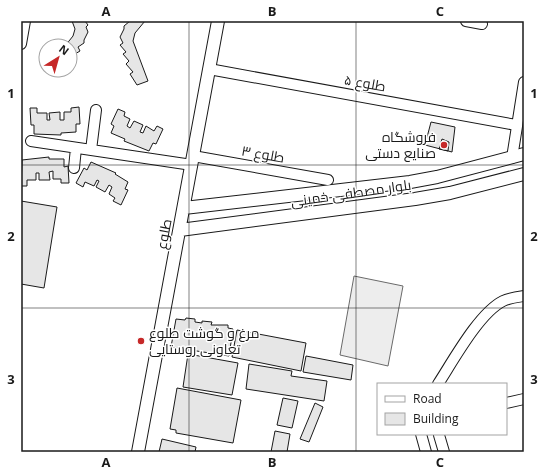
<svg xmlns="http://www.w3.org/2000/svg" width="545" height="473" font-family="'Open Sans',Cairo,sans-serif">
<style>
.built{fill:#ededed;stroke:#6a6a6a}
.building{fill:#e6e6e6;stroke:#1a1a1a}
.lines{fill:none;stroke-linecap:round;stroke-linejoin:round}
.minor-casing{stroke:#1a1a1a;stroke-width:12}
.tertiary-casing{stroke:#1a1a1a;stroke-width:14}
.minor{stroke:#fff;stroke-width:10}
.tertiary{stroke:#fff;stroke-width:12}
.grid{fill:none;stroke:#1a1a1a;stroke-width:1;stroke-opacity:0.55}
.poi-dot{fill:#c62828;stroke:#fff;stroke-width:1.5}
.labels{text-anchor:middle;stroke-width:3;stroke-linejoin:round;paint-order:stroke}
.street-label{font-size:14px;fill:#1a1a1a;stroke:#fff}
.poi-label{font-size:14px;fill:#1a1a1a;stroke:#fff;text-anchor:end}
.neatline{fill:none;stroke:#1a1a1a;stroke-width:1.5}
.grid-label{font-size:13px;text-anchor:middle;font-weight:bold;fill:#1a1a1a}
</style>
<rect width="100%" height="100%" fill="#fff"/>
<path class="built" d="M 354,276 L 403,286 L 388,366 L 340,355 Z"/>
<path class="building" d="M 72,21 L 85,21 L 88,25 L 86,27 L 88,32 L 84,40 L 84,43 L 78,47 L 80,51 L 70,57 L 70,46 L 65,46 L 73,36 L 75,29 Z
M 130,21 L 145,21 L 135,33 L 133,41 L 148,81 L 137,85 L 130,74 L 133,72 L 126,64 L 129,61 L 123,54 L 126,52 L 120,45 L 123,43 L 120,37 L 124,29 L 124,26 Z
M 79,107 L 80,124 L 76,124 L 76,132 L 61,133 L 61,135 L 34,134 L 34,125 L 31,125 L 30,108 L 37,108 L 37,113 L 47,113 L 47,120 L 50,120 L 49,113 L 60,112 L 60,120 L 64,120 L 64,112 L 71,112 L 71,108 Z
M 118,109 L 125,112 L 124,116 L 130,119 L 127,126 L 130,128 L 134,121 L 143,125 L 140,132 L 143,133 L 146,126 L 154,131 L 157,126 L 163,129 L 156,144 L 153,143 L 149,151 L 124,141 L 125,139 L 111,133 L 114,126 L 111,124 Z
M 431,122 L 455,127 L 452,152 L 425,145 Z
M 442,139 L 449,142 L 448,151 L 439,149 Z
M 49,157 L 49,159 L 64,159 L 64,167 L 68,166 L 69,183 L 61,183 L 61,179 L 53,179 L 53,171 L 49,172 L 50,180 L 39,180 L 39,173 L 36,173 L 36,180 L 27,180 L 27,186 L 21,186 L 22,160 Z
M 91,162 L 116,173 L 115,174 L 128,182 L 125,189 L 128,190 L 121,205 L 113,201 L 115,198 L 109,194 L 112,187 L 109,185 L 105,192 L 96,187 L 99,181 L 97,180 L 94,186 L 85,182 L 83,187 L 76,183 L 84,168 L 87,170 Z
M 21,201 L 57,207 L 44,288 L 21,284 Z
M 186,318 L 195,319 L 195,322 L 202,323 L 202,321 L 212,322 L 211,325 L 228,325 L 228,328 L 233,329 L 229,356 L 171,347 L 176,319 L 185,320 Z
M 237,330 L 306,343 L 301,371 L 232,357 Z
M 188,354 L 238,363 L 232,395 L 183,387 Z
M 306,356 L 353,365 L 351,380 L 303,372 Z
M 249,364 L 292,371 L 291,376 L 327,381 L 324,401 L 246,389 Z
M 177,388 L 241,400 L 233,443 L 176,433 L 176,430 L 170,429 Z
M 283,398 L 298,401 L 292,428 L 277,425 Z
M 315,403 L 323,407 L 309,442 L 300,439 Z
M 275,431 L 290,434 L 287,452 L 271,452 Z
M 162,439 L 196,447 L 195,452 L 159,452 Z"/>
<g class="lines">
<g class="minor-casing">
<path id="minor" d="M 466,21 L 482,24
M 21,44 L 25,21
M 209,69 L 516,125
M 31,141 L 192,165
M 91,150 L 96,110
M 193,156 L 328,180
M 512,158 L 524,82
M 74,168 L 76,148
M 438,384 C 453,361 479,313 503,301 C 509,298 517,297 524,296
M 506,403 L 524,399
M 421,434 L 426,452
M 439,435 L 444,452"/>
</g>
<g class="tertiary-casing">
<path id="tertiary" d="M 184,208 L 410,182 L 437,177 L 524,154
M 180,230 L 415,199 L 450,193 L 524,174
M 138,452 L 218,21"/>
</g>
<use href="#minor" class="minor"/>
<use href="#tertiary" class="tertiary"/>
</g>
<path class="grid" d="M 189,21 L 189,452M 356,21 L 356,452M 21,165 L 524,165M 21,308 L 524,308"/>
<g class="poi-dot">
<circle cx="444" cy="145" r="4"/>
<circle cx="141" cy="341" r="4"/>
</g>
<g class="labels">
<g class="street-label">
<text transform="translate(365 83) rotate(10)" y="5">طلوع ۵</text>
<text transform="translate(263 154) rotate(10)" y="5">طلوع ۳</text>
<text transform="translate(351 193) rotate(-8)" y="5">بلوار مصطفی خمینی</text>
<text transform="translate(164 234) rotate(-79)" y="5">طلوع</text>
</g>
<g class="poi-label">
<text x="436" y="142">فروشگاه<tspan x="436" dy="16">صنایع دستی</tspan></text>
<text x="149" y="338" text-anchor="start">مرغ و گوشت طلوع<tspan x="149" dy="16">تعاونی روستایی</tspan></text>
</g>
</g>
<rect width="545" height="473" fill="none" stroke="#ffffff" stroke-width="44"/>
<rect x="377" y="383" width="130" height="52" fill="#ffffff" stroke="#a3a3a3"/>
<rect x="385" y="396" width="20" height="6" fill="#ffffff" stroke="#a3a3a3"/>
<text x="413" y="403" font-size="12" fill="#1a1a1a">Road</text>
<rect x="385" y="413" width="20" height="12" fill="#e6e6e6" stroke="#a3a3a3"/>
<text x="413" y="423" font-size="12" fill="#1a1a1a">Building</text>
<g transform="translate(58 58) rotate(37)"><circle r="19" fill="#ffffff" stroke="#a3a3a3"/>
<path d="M0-3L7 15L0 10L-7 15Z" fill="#c62828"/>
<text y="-6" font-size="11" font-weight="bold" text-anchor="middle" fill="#1a1a1a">N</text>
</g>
<rect x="22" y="22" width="501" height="429" class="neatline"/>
<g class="grid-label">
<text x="106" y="16">A</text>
<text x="272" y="16">B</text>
<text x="440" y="16">C</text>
<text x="11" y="98">1</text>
<text x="534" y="98">1</text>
<text x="11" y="241">2</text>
<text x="534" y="241">2</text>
<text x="11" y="384">3</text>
<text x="534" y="384">3</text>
<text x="106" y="467">A</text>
<text x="272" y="467">B</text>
<text x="440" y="467">C</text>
</g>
</svg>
